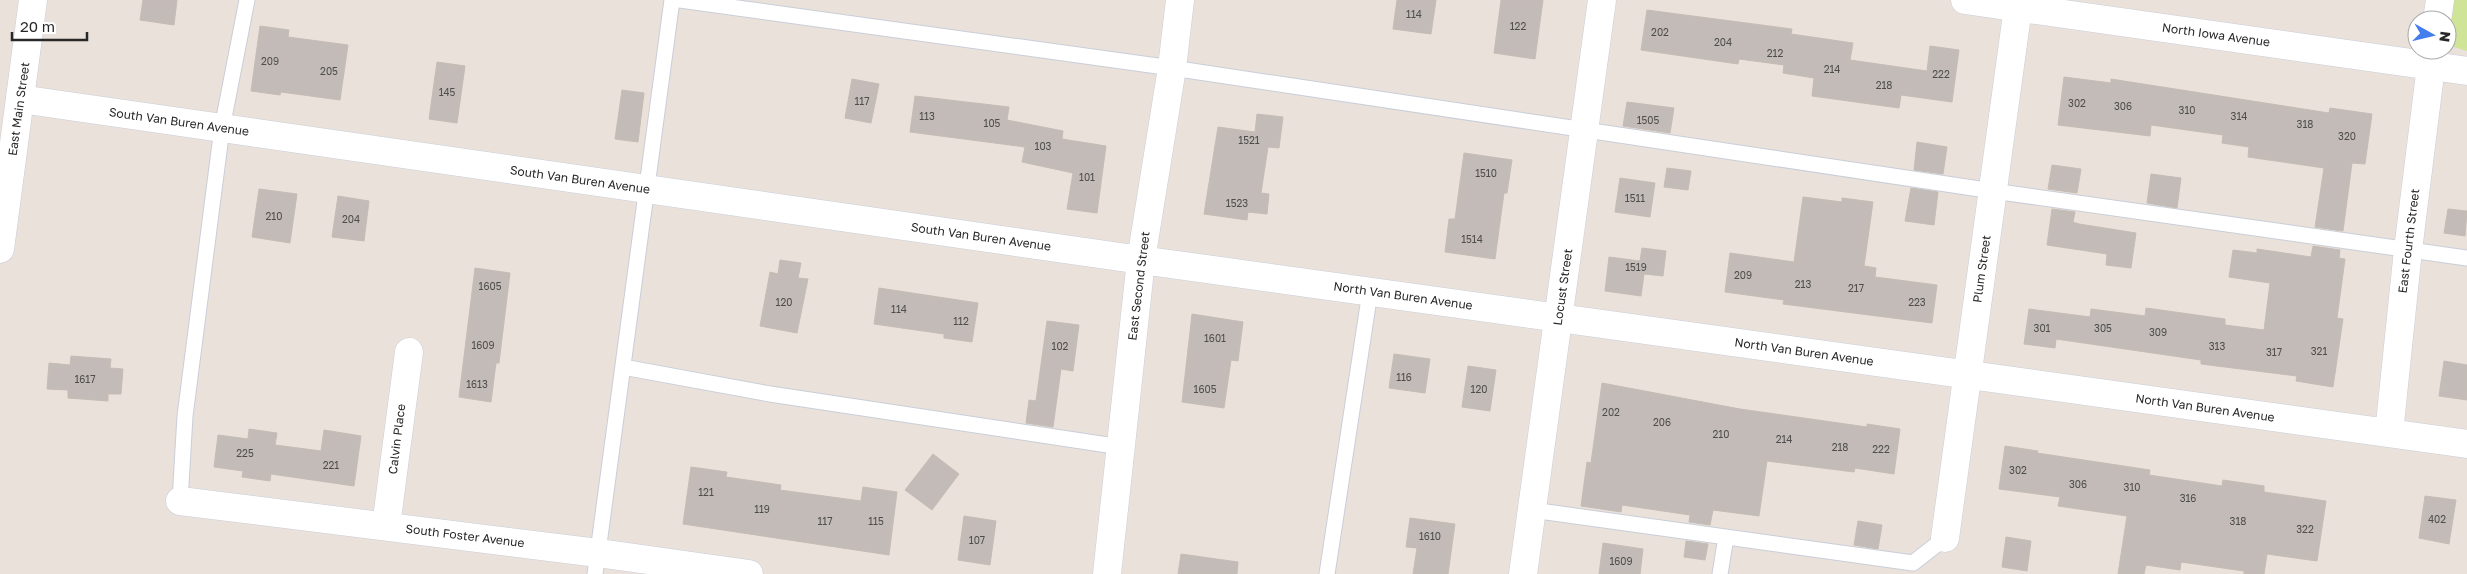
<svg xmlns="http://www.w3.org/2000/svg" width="2467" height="574" font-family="'Golos Text',sans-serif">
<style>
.pitch{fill:#cfe496}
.building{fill:#c2bbb7;stroke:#c5bcb4}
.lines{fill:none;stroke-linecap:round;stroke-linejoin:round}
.lane-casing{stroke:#c9ced9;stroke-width:17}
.street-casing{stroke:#c9ced9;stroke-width:29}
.secondary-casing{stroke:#c9ced9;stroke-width:29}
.lane{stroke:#fff;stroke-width:15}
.street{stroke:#fff;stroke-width:28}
.secondary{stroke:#fff;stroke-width:28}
.labels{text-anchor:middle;stroke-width:4;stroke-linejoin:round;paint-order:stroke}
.number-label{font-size:10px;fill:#4e4d4c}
.street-label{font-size:12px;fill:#282828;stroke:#fff}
</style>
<rect width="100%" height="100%" fill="#eae1da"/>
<path class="pitch" d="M 2450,0 L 2467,0 L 2467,51 L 2452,46 L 2447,34 Z"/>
<path class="building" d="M 143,0 L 177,0 L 174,25 L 140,20 Z
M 1397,0 L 1436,0 L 1431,34 L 1393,29 Z
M 1501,0 L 1543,0 L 1535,59 L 1494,53 Z
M 1647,10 L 1792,29 L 1791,34 L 1853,43 L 1850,60 L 1927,71 L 1930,46 L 1959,50 L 1952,102 L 1901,95 L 1899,108 L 1812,96 L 1814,78 L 1783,73 L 1784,65 L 1739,59 L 1738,64 L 1641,50 Z
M 260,26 L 289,30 L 288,37 L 348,45 L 340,100 L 281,92 L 280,95 L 251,91 Z
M 437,62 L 465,66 L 457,123 L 429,119 Z
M 2064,77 L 2111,83 L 2111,79 L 2329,113 L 2330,108 L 2372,114 L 2365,164 L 2352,163 L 2343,231 L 2315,227 L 2324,168 L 2248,157 L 2249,147 L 2222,143 L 2223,135 L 2151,125 L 2150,136 L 2058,125 Z
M 852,79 L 879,84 L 871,123 L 845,118 Z
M 622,90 L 644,93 L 638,142 L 615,139 Z
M 915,96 L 1009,107 L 1007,120 L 1063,131 L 1062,139 L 1106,146 L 1097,213 L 1067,209 L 1073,173 L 1022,162 L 1025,147 L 910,132 Z
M 1627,102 L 1674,108 L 1670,133 L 1623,126 Z
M 1257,114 L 1283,117 L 1279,148 L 1268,147 L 1261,193 L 1269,194 L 1267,214 L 1248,212 L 1247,220 L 1204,214 L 1218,127 L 1255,132 Z
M 1917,142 L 1947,147 L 1943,174 L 1914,170 Z
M 1464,153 L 1512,160 L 1507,193 L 1504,193 L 1495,259 L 1445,252 L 1449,219 L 1455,219 Z
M 2052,165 L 2081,169 L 2077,193 L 2048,189 Z
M 1667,168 L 1691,171 L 1688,190 L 1664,187 Z
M 2151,174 L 2181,178 L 2177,208 L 2147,203 Z
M 1620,178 L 1655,183 L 1650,217 L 1615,212 Z
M 1911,188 L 1938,192 L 1934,225 L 1905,221 Z
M 259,189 L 297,194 L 290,243 L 252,237 Z
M 338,196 L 369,201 L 364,241 L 332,237 Z
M 1803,197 L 1842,202 L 1842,198 L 1873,202 L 1864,266 L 1876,268 L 1875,277 L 1937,285 L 1932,323 L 1783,304 L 1784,300 L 1725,292 L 1730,253 L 1794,262 Z
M 2052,209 L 2075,212 L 2073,222 L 2079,224 L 2136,233 L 2131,268 L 2106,265 L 2107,254 L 2047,245 Z
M 2448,209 L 2467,211 L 2465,236 L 2444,233 Z
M 2313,246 L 2340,250 L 2339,258 L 2345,259 L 2337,318 L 2343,319 L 2333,387 L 2296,381 L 2297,376 L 2201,364 L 2201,360 L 2056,339 L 2055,348 L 2024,344 L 2029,309 L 2090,317 L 2091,309 L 2145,316 L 2146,308 L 2225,319 L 2225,325 L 2264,330 L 2270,283 L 2229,277 L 2233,250 L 2257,253 L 2257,249 L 2311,257 Z
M 1642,248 L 1666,251 L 1663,276 L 1644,274 L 1641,296 L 1605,291 L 1609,257 L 1640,261 Z
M 780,260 L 801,263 L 798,278 L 808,279 L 797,333 L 760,326 L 770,272 L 778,274 Z
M 475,268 L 510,273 L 499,363 L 496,363 L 491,402 L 459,397 Z
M 879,288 L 978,303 L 972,342 L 944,338 L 944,334 L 874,324 Z
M 1192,314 L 1243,322 L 1238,361 L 1231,360 L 1224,408 L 1182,402 Z
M 1047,321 L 1079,325 L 1073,371 L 1061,369 L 1053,427 L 1026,423 L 1029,400 L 1036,401 Z
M 1394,354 L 1430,359 L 1425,393 L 1389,388 Z
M 71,356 L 111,359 L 110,368 L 123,369 L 121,394 L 108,394 L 108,401 L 68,398 L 68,390 L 47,389 L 49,363 L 70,365 Z
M 2444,361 L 2467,365 L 2467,400 L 2439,396 Z
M 1468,366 L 1496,370 L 1490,411 L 1462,407 Z
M 1602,383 L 1740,409 L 1867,427 L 1867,424 L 1900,429 L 1894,474 L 1855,468 L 1854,472 L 1767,461 L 1759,516 L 1713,510 L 1710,525 L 1689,522 L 1690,515 L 1622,505 L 1621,512 L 1581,506 L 1587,462 L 1591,463 Z
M 249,429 L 277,433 L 275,445 L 321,451 L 324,430 L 361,436 L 354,486 L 271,474 L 270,481 L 242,477 L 243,471 L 214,467 L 218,435 L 248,439 Z
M 2005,446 L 2038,451 L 2037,453 L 2150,470 L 2149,475 L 2222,486 L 2223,480 L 2264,486 L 2264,492 L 2326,501 L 2317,561 L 2267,554 L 2264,574 L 2244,574 L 2244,571 L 2181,562 L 2180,570 L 2146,565 L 2144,574 L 2118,574 L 2127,516 L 2058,506 L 2060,497 L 1999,489 Z
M 933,454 L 959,474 L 932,510 L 905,490 Z
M 691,467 L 727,472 L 726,477 L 781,485 L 780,490 L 861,501 L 863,487 L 897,492 L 889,555 L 683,524 Z
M 2425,496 L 2456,500 L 2449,544 L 2419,538 Z
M 964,516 L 996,521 L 990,565 L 958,560 Z
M 1410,518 L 1455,524 L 1448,574 L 1413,574 L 1417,548 L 1406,547 Z
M 1858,521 L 1882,525 L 1878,549 L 1854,545 Z
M 2006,537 L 2031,541 L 2027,571 L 2002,567 Z
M 1686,541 L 1708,544 L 1705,560 L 1684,557 Z
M 1603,543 L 1643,549 L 1640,574 L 1599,574 Z
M 1181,554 L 1238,562 L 1237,574 L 1178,574 Z"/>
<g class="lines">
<g class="lane-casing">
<path id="lane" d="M 680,0 L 1172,68 L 1993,191 L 2467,258
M 623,367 L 770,394 L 1121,447
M 180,501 L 185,416 L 222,128 L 247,0
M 1532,510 L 1913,563 L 1945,538
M 595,574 L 672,0
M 1327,574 L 1370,292
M 1720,574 L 1726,537"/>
</g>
<g class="street-casing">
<path id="street" d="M 20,99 L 1141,260 L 2467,444
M 2389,433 L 2408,250 L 2431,66
M 180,501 L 598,553 L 749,574
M 386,526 L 409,352
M 1945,538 L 2019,0
M 1107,574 L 1141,260 L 1172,68 L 1180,0
M 1523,574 L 1602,0"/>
</g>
<g class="secondary-casing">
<path id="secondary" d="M 1965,0 L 2467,71
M 2437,20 L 2440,0
M 0,249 L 33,0"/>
</g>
<use href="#lane" class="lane"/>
<use href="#street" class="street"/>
<use href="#secondary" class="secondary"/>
</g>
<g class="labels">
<g class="number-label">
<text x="1414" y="18">114</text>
<text x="1518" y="30">122</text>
<text x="1660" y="36">202</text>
<text x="1723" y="46">204</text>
<text x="1775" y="57">212</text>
<text x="270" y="65">209</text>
<text x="1832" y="73">214</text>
<text x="329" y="75">205</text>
<text x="1941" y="78">222</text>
<text x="1884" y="89">218</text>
<text x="447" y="96">145</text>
<text x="862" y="105">117</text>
<text x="2077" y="107">302</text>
<text x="2123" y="110">306</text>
<text x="2187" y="114">310</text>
<text x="927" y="120">113</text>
<text x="2239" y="120">314</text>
<text x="1648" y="124">1505</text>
<text x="992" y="127">105</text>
<text x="2305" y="128">318</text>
<text x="2347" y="140">320</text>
<text x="1249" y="144">1521</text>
<text x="1043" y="150">103</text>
<text x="1486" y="177">1510</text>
<text x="1087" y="181">101</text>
<text x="1635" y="202">1511</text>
<text x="1237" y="207">1523</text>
<text x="274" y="220">210</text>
<text x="351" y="223">204</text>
<text x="1472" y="243">1514</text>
<text x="1636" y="271">1519</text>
<text x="1743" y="279">209</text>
<text x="1803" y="288">213</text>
<text x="490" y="290">1605</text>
<text x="1856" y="292">217</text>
<text x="784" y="306">120</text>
<text x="1917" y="306">223</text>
<text x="899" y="313">114</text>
<text x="961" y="325">112</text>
<text x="2042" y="332">301</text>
<text x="2103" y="332">305</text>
<text x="2158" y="336">309</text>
<text x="1215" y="342">1601</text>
<text x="483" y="349">1609</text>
<text x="1060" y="350">102</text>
<text x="2217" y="350">313</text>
<text x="2319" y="355">321</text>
<text x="2274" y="356">317</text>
<text x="1404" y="381">116</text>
<text x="85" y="383">1617</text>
<text x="477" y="388">1613</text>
<text x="1205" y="393">1605</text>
<text x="1479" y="393">120</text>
<text x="1611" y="416">202</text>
<text x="1662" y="426">206</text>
<text x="1721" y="438">210</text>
<text x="1784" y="443">214</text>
<text x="1840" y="451">218</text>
<text x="1881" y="453">222</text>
<text x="245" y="457">225</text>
<text x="331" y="469">221</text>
<text x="2018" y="474">302</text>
<text x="2078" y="488">306</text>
<text x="2132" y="491">310</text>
<text x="706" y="496">121</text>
<text x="2188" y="502">316</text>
<text x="762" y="513">119</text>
<text x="2437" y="523">402</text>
<text x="825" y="525">117</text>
<text x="876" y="525">115</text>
<text x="2238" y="525">318</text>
<text x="2305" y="533">322</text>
<text x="1430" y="540">1610</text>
<text x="977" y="544">107</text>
<text x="1621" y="565">1609</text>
</g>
<g class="street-label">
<text transform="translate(2216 35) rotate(8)" y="4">North Iowa Avenue</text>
<text transform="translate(19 109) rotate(-82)" y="4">East Main Street</text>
<text transform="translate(179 122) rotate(8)" y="4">South Van Buren Avenue</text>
<text transform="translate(580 180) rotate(8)" y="4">South Van Buren Avenue</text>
<text transform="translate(981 237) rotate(8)" y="4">South Van Buren Avenue</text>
<text transform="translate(2409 241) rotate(-83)" y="4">East Fourth Street</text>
<text transform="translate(1982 269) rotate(-82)" y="4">Plum Street</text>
<text transform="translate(1139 286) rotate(-83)" y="4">East Second Street</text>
<text transform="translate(1563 287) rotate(-82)" y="4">Locust Street</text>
<text transform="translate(1403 296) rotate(8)" y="4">North Van Buren Avenue</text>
<text transform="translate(1804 352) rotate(8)" y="4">North Van Buren Avenue</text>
<text transform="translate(2205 408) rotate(8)" y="4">North Van Buren Avenue</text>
<text transform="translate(397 439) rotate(-83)" y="4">Calvin Place</text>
<text transform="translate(465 536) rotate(7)" y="4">South Foster Avenue</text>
</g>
</g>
<g transform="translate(2432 35) rotate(98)"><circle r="24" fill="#ffffff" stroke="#a9a9a9"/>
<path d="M0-4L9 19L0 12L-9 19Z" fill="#437dee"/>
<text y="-8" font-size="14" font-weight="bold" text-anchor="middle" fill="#282828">N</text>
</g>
<path d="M12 32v8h75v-8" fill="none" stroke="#282828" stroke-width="2.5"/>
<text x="20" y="32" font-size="15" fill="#282828" stroke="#ffffff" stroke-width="4" paint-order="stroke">20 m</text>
</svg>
